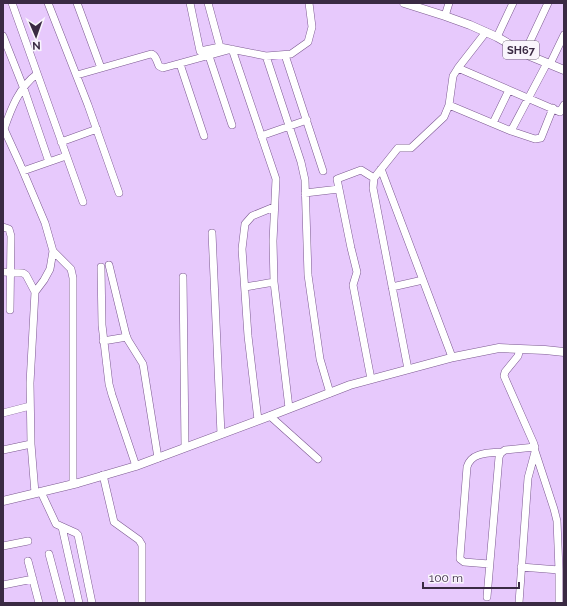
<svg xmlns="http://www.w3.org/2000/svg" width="567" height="606" font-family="Raleway,sans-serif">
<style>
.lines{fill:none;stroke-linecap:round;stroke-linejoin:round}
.minor-casing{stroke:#7c5991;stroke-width:8}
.major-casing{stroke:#7c5991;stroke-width:9}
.minor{stroke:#fff;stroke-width:7}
.major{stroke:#fff;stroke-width:8}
.labels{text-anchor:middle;stroke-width:3.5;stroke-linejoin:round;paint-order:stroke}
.shield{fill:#f9f5fc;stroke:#73677a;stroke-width:1}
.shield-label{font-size:11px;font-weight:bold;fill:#3a2a43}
</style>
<rect width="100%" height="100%" fill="#e7c9fc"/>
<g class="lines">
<g class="minor-casing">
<path id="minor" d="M 12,3 L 83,202
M 48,3 L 88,105 L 119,193
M 77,3 L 101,68
M 190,3 L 200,51 L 220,47
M 208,3 L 220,47 L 266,56 L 291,54 L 308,42 L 312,27 L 309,3
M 445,16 L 449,3
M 3,36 L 24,89 L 49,162
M 497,37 L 513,3
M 525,52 L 548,3
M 285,55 L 323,171
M 209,56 L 232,125
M 266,56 L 301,162 L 305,180 L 308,275 L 320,359 L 330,393
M 180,64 L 204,136
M 550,64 L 564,35
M 458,68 L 560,112 L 564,105
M 77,75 L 151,54 C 156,55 157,62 159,66 L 163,68 L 232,49 L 276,179 L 273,241 L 274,282 L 289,408
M 449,105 L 511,131 L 535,139 L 541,138 L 553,108
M 493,123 L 509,90
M 511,131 L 547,63
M 261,136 L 307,120
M 61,142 L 97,129
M 381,169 L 452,357
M 23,171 L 66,156
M 305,193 L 339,189
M 3,227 L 9,229 L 11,236 L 10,310
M 212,233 L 221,434
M 53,251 L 71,269 L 73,278 L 73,484
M 109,265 L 126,335 L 128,340 L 143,364 L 158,458
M 101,267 L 102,325 L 109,384 L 112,395 L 136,466
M 3,272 L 23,273 L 26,275 L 35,292
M 183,277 L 185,447
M 245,287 L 274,282
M 392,287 L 423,280
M 103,341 L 127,337
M 408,369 L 373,188 L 374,178 L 398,148 L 411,148 L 444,117 L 449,105 L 453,76 L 458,68 L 486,32
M 371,379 L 353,285 L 357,272 L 351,248 L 337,179 L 361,170 L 374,178
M 3,413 L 30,406
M 270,416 L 318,459
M 258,420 L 248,336 L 242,249 L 245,224 L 252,216 L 274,207
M 3,450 L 31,444
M 535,451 L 554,509 L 557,521 L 559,570 L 559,603
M 103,475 L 114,522 L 139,540 L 142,545 L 142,603
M 41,492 L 56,524 L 76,533 L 78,535 L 92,603
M 35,493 L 31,444 L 30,383 L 35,292 L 44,280 L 50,269 L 53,251 L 45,223 L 20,164 L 4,129 C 11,109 19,87 37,74
M 62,527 L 79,603
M 3,546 L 28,541
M 49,554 L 62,603
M 28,561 L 39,603
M 489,564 L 464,562 L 460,559 L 460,557 L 467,467 C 471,452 489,453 502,452
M 521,567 L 559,570
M 3,585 L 33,579
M 487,597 L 499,457 L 501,453 L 505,450 L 535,447
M 519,603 L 528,478 L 535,452 L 534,444 L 504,376 L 505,372 L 518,356 L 520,349"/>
</g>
<g class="major-casing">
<path id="major" d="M 404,3 L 445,16 L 470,25 L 497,37 L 530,56 L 564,70
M 3,501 L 78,483 L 136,466 L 270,416 L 350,385 L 454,357 L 499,348 L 545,350 L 564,352"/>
</g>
<use href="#minor" class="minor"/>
<use href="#major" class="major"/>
</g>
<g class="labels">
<rect class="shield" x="503" y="41" width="36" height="18" rx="3"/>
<g class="shield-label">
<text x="521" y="54">SH67</text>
</g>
</g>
<rect width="567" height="606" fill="none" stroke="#3a2a43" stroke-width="8"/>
<g transform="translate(36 36) rotate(178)" stroke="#f9f5fc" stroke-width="3" paint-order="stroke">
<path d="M0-3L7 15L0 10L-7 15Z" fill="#3a2a43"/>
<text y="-6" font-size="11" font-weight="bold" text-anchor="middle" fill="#3a2a43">N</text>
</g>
<path d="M423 582v6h96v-6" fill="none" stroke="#3a2a43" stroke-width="2"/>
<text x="429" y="582" font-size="12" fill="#3a2a43" stroke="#f9f5fc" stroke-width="3" paint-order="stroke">100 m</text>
</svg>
